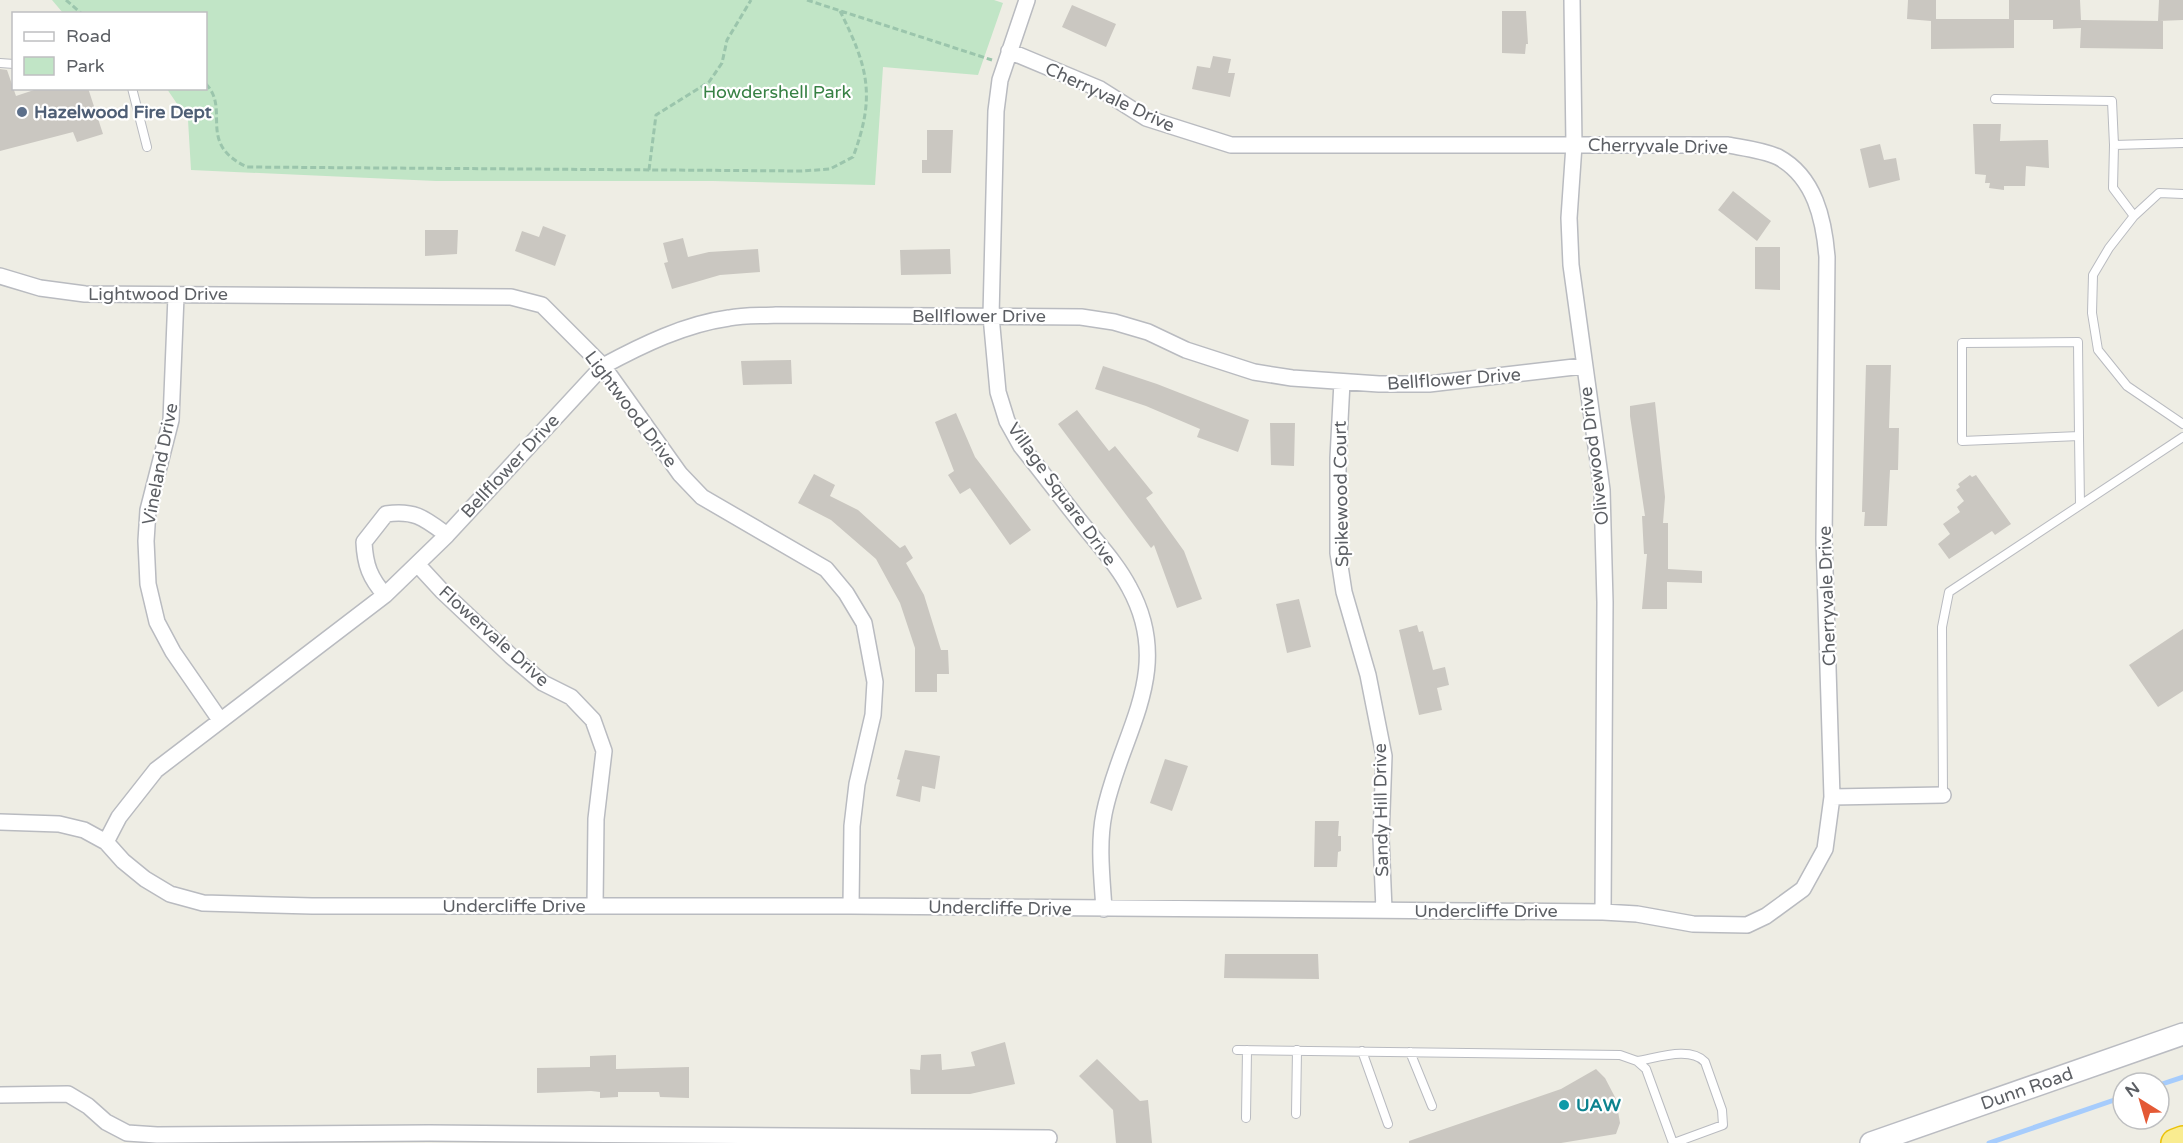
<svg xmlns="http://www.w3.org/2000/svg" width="2183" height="1143" font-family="'Varela Round',sans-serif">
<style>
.green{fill:#c1e5c6}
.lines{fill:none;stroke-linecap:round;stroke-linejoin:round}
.stream{stroke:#a6ccfc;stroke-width:5}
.building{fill:#cac7c1}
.lane-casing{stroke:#b9bbc0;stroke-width:10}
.street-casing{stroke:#b9bbc0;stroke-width:18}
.secondary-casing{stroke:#babcc2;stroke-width:24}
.highway-casing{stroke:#ebc107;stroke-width:30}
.path{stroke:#9bc5ac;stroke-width:3;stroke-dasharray:6 3;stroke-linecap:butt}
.lane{stroke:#fff;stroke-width:8}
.street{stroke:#fff;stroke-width:15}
.secondary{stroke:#fff;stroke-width:21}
.highway{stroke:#f9ec90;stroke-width:27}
.service-dot{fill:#5c6f8a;stroke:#fff;stroke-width:2}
.culture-dot{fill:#0f9aa8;stroke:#fff;stroke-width:2}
.labels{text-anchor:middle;stroke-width:4.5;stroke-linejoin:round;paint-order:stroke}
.park-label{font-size:18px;fill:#378144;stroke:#fff}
.street-label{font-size:18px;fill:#5c5f64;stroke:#fff}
.service-label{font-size:18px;font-weight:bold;fill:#4e5e75;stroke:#fff;text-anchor:start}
.culture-label{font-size:18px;font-weight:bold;fill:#0d838f;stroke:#fff;text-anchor:start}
</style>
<rect width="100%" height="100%" fill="#eeede4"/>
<path class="green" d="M 52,0 L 994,0 L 1003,3 L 978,75 L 883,67 L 875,185 L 713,181 L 436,181 L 191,170 L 188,120 L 167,89 L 206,88 L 206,14 L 63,13 Z"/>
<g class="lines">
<path class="stream" d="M 2159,1085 L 2183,1077
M 1989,1143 L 2123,1097"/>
</g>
<path class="building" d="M 1908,0 L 1936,0 L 1936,19 L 2009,19 L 2009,0 L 2080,0 L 2081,20 L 2163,21 L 2163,49 L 2080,48 L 2081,28 L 2053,29 L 2053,20 L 2014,20 L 2014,48 L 1931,49 L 1931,21 L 1907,19 Z
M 2159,0 L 2183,0 L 2183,20 L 2158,21 Z
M 1072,5 L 1116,24 L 1106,47 L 1062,27 Z
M 1502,11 L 1526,11 L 1528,44 L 1526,44 L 1525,54 L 1502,53 Z
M 1213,56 L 1231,59 L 1228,73 L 1235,73 L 1230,97 L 1192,89 L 1197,66 L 1210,68 Z
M 0,69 L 7,70 L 16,96 L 40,88 L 88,88 L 103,134 L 77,142 L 73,132 L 0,151 Z
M 1973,124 L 2001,124 L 2000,141 L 2048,140 L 2049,168 L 2026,166 L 2025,186 L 2004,186 L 2004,190 L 1989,188 L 1990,183 L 1985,183 L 1986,175 L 1975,174 Z
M 927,130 L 953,130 L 951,173 L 922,173 L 922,160 L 927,160 Z
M 1880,144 L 1884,160 L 1896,158 L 1900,180 L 1869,188 L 1860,149 Z
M 1733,191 L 1771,221 L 1757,241 L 1718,210 Z
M 543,226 L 566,235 L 555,266 L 515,251 L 522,231 L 539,237 Z
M 425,230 L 458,230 L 457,254 L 425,256 Z
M 683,238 L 688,257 L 709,252 L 758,249 L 760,272 L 720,275 L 672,289 L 664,263 L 668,262 L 663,243 Z
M 1755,247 L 1780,247 L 1780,290 L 1755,289 Z
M 950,249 L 951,274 L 901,275 L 900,250 Z
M 791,360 L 792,384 L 743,385 L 741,361 Z
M 1866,365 L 1891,365 L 1889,428 L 1899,428 L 1898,470 L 1890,470 L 1887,526 L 1864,526 L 1865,512 L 1862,512 Z
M 1103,366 L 1157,384 L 1249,420 L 1238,452 L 1197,437 L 1200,429 L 1146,406 L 1095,389 Z
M 1655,402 L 1665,497 L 1663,523 L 1668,523 L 1668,569 L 1702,571 L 1702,583 L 1667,582 L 1667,609 L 1642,609 L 1647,554 L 1644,554 L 1642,516 L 1645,516 L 1630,416 L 1630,406 Z
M 1077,410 L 1109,451 L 1115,446 L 1153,493 L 1146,498 L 1184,551 L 1202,599 L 1177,608 L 1154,545 L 1151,548 L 1058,424 Z
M 956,413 L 975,457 L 1031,530 L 1010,545 L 970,488 L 960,494 L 948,475 L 954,471 L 935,422 Z
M 1270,423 L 1295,423 L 1294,466 L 1271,465 Z
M 814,474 L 835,485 L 830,496 L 858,510 L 900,548 L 905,545 L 913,558 L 906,563 L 924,595 L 941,650 L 948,650 L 949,674 L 937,674 L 937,692 L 915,692 L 915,648 L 900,603 L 876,559 L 831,520 L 798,503 Z
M 1970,475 L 1972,477 L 1976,475 L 2011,524 L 1995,535 L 1992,531 L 1949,559 L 1938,544 L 1950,534 L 1943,524 L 1960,512 L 1957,507 L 1964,501 L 1956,490 L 1960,487 L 1958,484 Z
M 1299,599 L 1311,647 L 1287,653 L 1276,604 Z
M 1417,625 L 1419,632 L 1423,631 L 1433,670 L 1445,667 L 1449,685 L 1437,688 L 1442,710 L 1419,715 L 1399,630 Z
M 2183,629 L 2183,691 L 2158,707 L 2129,665 Z
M 905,750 L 940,756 L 935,789 L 922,786 L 920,802 L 896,796 L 900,780 L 897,779 Z
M 1165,759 L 1188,766 L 1172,811 L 1150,803 Z
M 1315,821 L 1339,821 L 1338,836 L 1341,836 L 1341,851 L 1338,852 L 1337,867 L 1314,867 Z
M 1225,954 L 1318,954 L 1319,979 L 1224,978 Z
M 1005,1042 L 1015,1084 L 970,1094 L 911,1094 L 910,1069 L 920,1070 L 921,1055 L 941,1054 L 942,1070 L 975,1066 L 971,1052 Z
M 616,1055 L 616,1069 L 689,1067 L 689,1098 L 660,1097 L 659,1092 L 618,1092 L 618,1097 L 600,1098 L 600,1092 L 591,1091 L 537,1093 L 537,1068 L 590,1067 L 590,1056 Z
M 1097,1059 L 1140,1101 L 1148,1100 L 1152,1143 L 1116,1143 L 1113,1110 L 1079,1076 Z
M 1596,1069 L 1605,1078 L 1616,1099 L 1620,1123 L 1616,1134 L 1561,1143 L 1409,1143 L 1409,1141 L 1561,1089 Z"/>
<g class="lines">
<g class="lane-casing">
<path id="lane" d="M 0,63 L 14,64
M 132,88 L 147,147
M 1995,99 L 2112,101 L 2114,145 L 2183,143
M 2114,145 L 2113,188 L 2134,216
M 2183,194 L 2159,193 L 2134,216 L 2109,248 L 2093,275 L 2092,313 L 2098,350 L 2127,386 L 2183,424
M 2079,436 L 2078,342 L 1962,343 L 1962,441 L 2079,436 L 2080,505
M 1943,795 L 1942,627 L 1949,592 L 2183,437
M 1237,1050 L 1620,1055 L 1637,1061 L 1646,1069 L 1673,1143
M 1362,1051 L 1388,1124
M 1410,1052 L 1432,1106
M 1637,1061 C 1657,1058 1690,1046 1705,1062 L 1722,1110 L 1723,1125 L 1674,1143
M 1296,1114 L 1297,1050
M 1246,1118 L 1247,1050"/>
</g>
<g class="street-casing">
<path id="street" d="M 1027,0 L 1000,80 L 996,111 L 991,316 L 998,392 L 1007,421 L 1021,446 C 1042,472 1062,499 1083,525 C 1099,545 1117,564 1129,587 C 1176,672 1120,733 1104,814 C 1098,844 1102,878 1104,909
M 1572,0 L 1574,145 L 1569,218 L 1571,265 L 1602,490 L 1605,602 L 1603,912
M 0,276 L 40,288 L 85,294 L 511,297 L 542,305 L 603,366 L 680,474 L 702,497 L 826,569 L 846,593 L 864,623 L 875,682 L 873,715 L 857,784 L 852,826 L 851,906
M 176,296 L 171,420 L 148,510 L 146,541 L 148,584 L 157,622 L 173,652 L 220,720
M 1342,382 L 1338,458 L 1338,553 L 1344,592 L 1368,675 L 1384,756 L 1381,838 L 1384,910
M 418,565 L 442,591 L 511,656 L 543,683 L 571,697 L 593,720 L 604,751 L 596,819 L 595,906
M 385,595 C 370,578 365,565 364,542 L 386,514 C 415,510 424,518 447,535
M 1832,797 L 1943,795
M 0,822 L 59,824 L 84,830 L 106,842 L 123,861 L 145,879 L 170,894 L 203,903 L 312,906 L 851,906 L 1603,912 L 1637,914 L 1693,924 L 1747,925 L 1766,916 L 1803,889 L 1825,849 L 1832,797 L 1824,539 L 1827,257 C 1824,220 1815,177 1778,157 C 1763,150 1744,148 1728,145 L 1231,145 L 1146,118 L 1100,89 L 1009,51
M 106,842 L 119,817 L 156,770 L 385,595 L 447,535 L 603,366 C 642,345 685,324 729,318 C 744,315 761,316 776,315 L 1081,317 L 1114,322 L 1148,332 L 1186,350 L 1254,372 L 1292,378 L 1379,384 L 1429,384 L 1583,366
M 0,1095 L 68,1094 L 88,1106 L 106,1122 L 127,1133 L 157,1135 L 429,1133 L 1049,1138"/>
</g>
<g class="secondary-casing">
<g id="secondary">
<path id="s1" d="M 1871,1143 L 2183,1034"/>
</g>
</g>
<g class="highway-casing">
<path id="highway" d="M 2175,1143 L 2183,1140"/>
</g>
<path class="path" d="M 66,0 L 82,14
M 807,0 L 992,60
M 206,84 C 231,110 196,143 247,167 L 802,171 L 830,169 L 853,157 C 876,96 868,67 840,11
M 649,170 L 656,115 L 709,82 L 722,63 L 727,40 L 751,0"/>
<use href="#lane" class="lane"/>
<use href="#street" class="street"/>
<use href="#secondary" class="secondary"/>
<use href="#highway" class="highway"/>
</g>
<circle class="service-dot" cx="22" cy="112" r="6"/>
<circle class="culture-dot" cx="1564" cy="1105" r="6"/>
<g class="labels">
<g class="park-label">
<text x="777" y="98">Howdershell Park</text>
</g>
<g class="street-label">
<text transform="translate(1110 97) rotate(25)" y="6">Cherryvale Drive</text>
<text transform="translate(1658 146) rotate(1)" y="6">Cherryvale Drive</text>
<text x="158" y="300">Lightwood Drive</text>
<text x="979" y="322">Bellflower Drive</text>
<text transform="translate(1454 379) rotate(-4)" y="6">Bellflower Drive</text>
<text transform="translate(631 409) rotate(53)" y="6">Lightwood Drive</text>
<text transform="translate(1594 456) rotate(-97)" y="6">Olivewood Drive</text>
<text transform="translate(160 464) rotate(-79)" y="6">Vineland Drive</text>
<text transform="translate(510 466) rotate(-47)" y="6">Bellflower Drive</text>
<text transform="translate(1062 494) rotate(54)" y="6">Village Square Drive</text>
<text transform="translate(1341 494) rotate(-91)" y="6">Spikewood Court</text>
<text transform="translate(1827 596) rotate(-92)" y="6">Cherryvale Drive</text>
<text transform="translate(494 636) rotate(42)" y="6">Flowervale Drive</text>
<text transform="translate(1381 810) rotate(-91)" y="6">Sandy Hill Drive</text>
<text x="514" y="912">Undercliffe Drive</text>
<text transform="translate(1000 908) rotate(1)" y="6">Undercliffe Drive</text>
<text x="1486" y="917">Undercliffe Drive</text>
<text dy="6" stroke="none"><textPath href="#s1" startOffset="165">Dunn Road</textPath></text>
</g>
<g class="service-label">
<text x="34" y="118">Hazelwood Fire Dept</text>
</g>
<g class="culture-label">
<text x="1576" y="1111">UAW</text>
</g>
</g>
<rect x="12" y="12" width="195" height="78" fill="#ffffff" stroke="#bebfc1" stroke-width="1.5"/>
<rect x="24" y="32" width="30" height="9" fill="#ffffff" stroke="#bebfc1" stroke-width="1.5"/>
<text x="66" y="42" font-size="18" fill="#5c5f64">Road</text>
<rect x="24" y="57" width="30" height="18" fill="#c1e5c6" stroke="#bebfc1" stroke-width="1.5"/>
<text x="66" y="72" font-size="18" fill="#5c5f64">Park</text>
<g transform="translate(2141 1101) rotate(323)"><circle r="28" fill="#ffffff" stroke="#bebfc1" stroke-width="1.5"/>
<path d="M0-4.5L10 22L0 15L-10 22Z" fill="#e45935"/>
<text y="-9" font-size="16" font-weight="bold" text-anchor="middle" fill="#5c5f64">N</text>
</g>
</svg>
